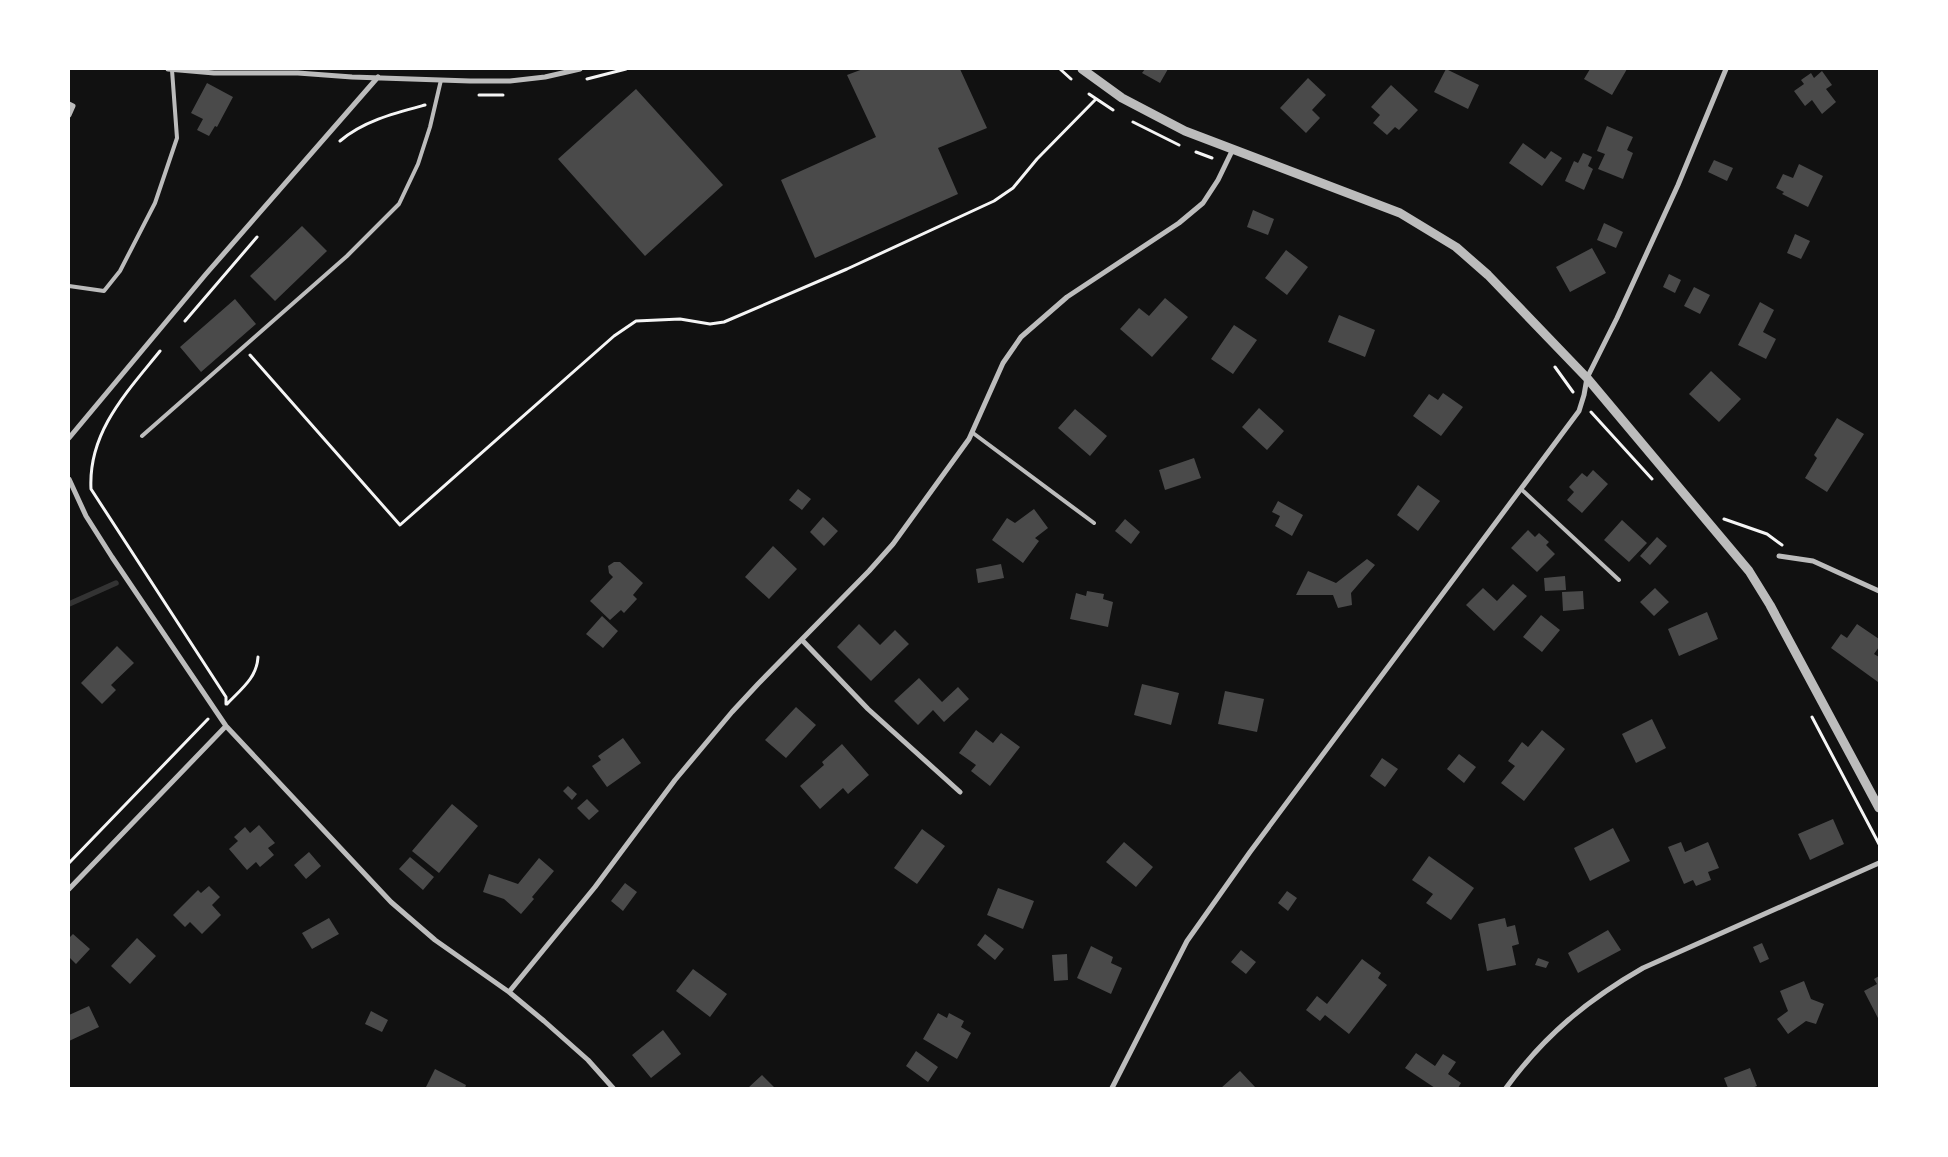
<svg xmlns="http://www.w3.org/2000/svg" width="1948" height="1157" font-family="Helvetica,sans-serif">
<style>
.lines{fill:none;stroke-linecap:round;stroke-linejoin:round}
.stream{stroke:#333;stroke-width:5.5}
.building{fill:#4a4a4a}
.path{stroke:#f5f5f5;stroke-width:3}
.service{stroke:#bcbcbc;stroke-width:4}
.minor{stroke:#bcbcbc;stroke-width:5}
.tertiary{stroke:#bcbcbc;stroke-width:9}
</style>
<rect width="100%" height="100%" fill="#111"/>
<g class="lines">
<path class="stream" d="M 69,604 L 116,583"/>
</g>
<path class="building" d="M 863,69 L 960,69 L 987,128 L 938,148 L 958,194 L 815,258 L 781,180 L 876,137 L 847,75 Z
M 1145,69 L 1168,69 L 1160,83 L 1142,73 Z
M 1446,69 L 1479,85 L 1468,109 L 1434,92 Z
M 1590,69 L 1627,69 L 1612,95 L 1584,79 Z
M 1822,71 L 1832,85 L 1826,89 L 1836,102 L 1822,114 L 1812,100 L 1805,106 L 1794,91 L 1804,84 L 1801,80 L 1811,73 L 1814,78 Z
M 1308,78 L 1326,95 L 1312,110 L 1320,118 L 1306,133 L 1280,108 Z
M 207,83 L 233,97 L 217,127 L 215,126 L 209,136 L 197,130 L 203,119 L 191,113 Z
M 1391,85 L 1418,110 L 1399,130 L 1395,127 L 1387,135 L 1373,123 L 1380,115 L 1371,107 Z
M 636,89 L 723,185 L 645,256 L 558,159 Z
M 1607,126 L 1633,137 L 1627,150 L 1633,153 L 1623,179 L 1598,169 L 1605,154 L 1597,151 Z
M 1523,143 L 1545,159 L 1551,151 L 1562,158 L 1542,186 L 1509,163 Z
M 1583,153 L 1592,157 L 1588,166 L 1593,169 L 1584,190 L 1565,181 L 1574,161 L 1578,163 Z
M 1714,160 L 1733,168 L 1727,181 L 1708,172 Z
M 1799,164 L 1823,176 L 1808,207 L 1782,194 L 1784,192 L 1776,188 L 1783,174 L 1793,178 Z
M 1253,210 L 1274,219 L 1268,235 L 1247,227 Z
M 1604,223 L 1623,232 L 1616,248 L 1597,240 Z
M 302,226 L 327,251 L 275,301 L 250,276 Z
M 1795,234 L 1810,241 L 1801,259 L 1787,253 Z
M 1592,248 L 1606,273 L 1570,292 L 1556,267 Z
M 1286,250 L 1308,267 L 1287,295 L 1265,278 Z
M 1669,274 L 1681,280 L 1675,293 L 1663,287 Z
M 1694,287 L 1710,295 L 1700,314 L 1684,306 Z
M 1165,298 L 1188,317 L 1152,357 L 1120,329 L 1139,308 L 1149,316 Z
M 235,299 L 256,324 L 201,372 L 180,347 Z
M 1760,302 L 1774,310 L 1763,332 L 1776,339 L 1766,359 L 1738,345 Z
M 1339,315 L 1375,330 L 1365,357 L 1328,342 Z
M 1234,325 L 1257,340 L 1233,374 L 1211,359 Z
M 1711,371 L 1741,399 L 1719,422 L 1689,394 Z
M 1443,393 L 1463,407 L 1441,436 L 1413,416 L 1429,394 L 1438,400 Z
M 1259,408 L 1284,431 L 1267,450 L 1242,427 Z
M 1075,409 L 1107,436 L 1090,456 L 1058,428 Z
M 1837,418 L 1864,434 L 1827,492 L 1805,478 L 1817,458 L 1814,455 Z
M 1194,458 L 1201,478 L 1165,490 L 1159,470 Z
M 1593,470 L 1608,484 L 1582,513 L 1567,500 L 1574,492 L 1569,487 L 1582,473 L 1587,477 Z
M 1418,485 L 1440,501 L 1418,531 L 1397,515 Z
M 798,489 L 811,499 L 802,510 L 789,500 Z
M 1278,501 L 1303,515 L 1292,536 L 1275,526 L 1280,516 L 1272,512 Z
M 1034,509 L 1048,528 L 1035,538 L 1039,541 L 1023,563 L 992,540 L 1007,518 L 1015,523 Z
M 823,517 L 838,531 L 824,546 L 810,532 Z
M 1125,519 L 1140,532 L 1131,544 L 1115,531 Z
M 1622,520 L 1647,543 L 1629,562 L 1604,540 Z
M 1528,530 L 1535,537 L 1539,533 L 1549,542 L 1546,545 L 1555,554 L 1537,572 L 1511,548 Z
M 1657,537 L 1667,546 L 1650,565 L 1640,556 Z
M 773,546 L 797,569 L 769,599 L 745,577 Z
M 1367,559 L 1375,565 L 1351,593 L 1352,605 L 1338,608 L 1333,595 L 1296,595 L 1308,571 L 1336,583 Z
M 614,562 L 620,562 L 643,583 L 633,595 L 637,599 L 624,613 L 621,610 L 610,620 L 590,601 L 613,577 L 609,573 L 608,566 Z
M 1001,564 L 1004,578 L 978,583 L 976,569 Z
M 1565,576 L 1566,590 L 1545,591 L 1544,578 Z
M 1513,584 L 1527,596 L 1494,631 L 1466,605 L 1483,588 L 1497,601 Z
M 1655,588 L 1669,602 L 1654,616 L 1640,602 Z
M 1087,591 L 1104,594 L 1103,599 L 1113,602 L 1108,627 L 1070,619 L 1076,593 L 1086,596 Z
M 1583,591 L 1584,609 L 1563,611 L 1562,592 Z
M 1707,612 L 1718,639 L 1679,656 L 1668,629 Z
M 1541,615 L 1560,630 L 1542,652 L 1523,637 Z
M 602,616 L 618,631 L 603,648 L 586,634 Z
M 859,624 L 880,645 L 895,630 L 909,644 L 871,681 L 837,647 Z
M 1857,624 L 1879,639 L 1879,647 L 1874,654 L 1879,657 L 1879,680 L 1878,682 L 1831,648 L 1841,634 L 1847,638 Z
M 117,646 L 134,663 L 111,685 L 116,690 L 102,704 L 81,683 Z
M 919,678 L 942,702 L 958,687 L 969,699 L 944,722 L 933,710 L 918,725 L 894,701 Z
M 1142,684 L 1179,693 L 1171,725 L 1134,715 Z
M 1225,691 L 1264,699 L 1257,732 L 1218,724 Z
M 796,707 L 816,725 L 786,758 L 765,740 Z
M 1652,719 L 1666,748 L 1636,763 L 1622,734 Z
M 976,730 L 993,743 L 1001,733 L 1020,747 L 990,786 L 971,771 L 976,765 L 959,753 Z
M 1542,730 L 1565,749 L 1524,801 L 1501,783 L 1515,766 L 1508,761 L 1522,742 L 1528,747 Z
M 623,738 L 641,763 L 607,787 L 592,766 L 601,760 L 598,756 Z
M 842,744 L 869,775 L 848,794 L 843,788 L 820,809 L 800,786 L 824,765 L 822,762 Z
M 1459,754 L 1476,767 L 1464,783 L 1447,769 Z
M 1382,758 L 1398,769 L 1385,787 L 1370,776 Z
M 568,786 L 577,794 L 572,800 L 563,791 Z
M 587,799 L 599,811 L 589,820 L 577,808 Z
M 452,804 L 478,826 L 439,873 L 412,851 Z
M 1833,819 L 1844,844 L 1810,860 L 1798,834 Z
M 259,825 L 275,843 L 268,848 L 274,855 L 260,867 L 256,862 L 247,870 L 229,849 L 238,841 L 234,837 L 245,827 L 250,833 Z
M 1613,828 L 1630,861 L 1590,881 L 1574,848 Z
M 922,829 L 945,846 L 917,884 L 894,868 Z
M 1124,842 L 1153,867 L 1136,887 L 1106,862 Z
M 1681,842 L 1685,852 L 1708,842 L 1719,868 L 1708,872 L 1711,880 L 1696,886 L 1693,880 L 1684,884 L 1668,847 Z
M 309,852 L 321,866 L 306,879 L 294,865 Z
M 1429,856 L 1474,888 L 1451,920 L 1426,903 L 1433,894 L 1412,880 Z
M 410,857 L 434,877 L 423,890 L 399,869 Z
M 539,858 L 554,871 L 532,897 L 534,899 L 521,914 L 504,899 L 483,892 L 489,874 L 518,884 Z
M 625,883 L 637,892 L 623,911 L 611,901 Z
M 209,886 L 220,897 L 212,905 L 221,915 L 202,934 L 190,922 L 185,927 L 173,915 L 198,890 L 201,893 Z
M 998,888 L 1034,901 L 1023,929 L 987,915 Z
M 1287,891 L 1297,898 L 1288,911 L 1278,903 Z
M 329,918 L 339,934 L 312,949 L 302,933 Z
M 1505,918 L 1507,927 L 1515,925 L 1519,944 L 1512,946 L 1516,965 L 1487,971 L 1478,924 Z
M 1608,930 L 1621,950 L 1578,973 L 1568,953 Z
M 73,934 L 90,949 L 76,964 L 69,957 L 69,938 Z
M 985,934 L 1004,949 L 995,960 L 977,945 Z
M 137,938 L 156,956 L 130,984 L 111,966 Z
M 1762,943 L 1769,959 L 1760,963 L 1753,947 Z
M 1091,946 L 1113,957 L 1111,963 L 1122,968 L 1111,994 L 1077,978 Z
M 1241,950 L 1256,962 L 1246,974 L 1231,962 Z
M 1067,954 L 1068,980 L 1054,981 L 1052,955 Z
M 1538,958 L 1549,962 L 1546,968 L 1535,965 Z
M 1362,959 L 1381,973 L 1378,978 L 1387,985 L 1349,1034 L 1325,1015 L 1320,1021 L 1306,1010 L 1317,996 L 1327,1004 Z
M 693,969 L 727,994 L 710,1017 L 676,991 Z
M 1879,976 L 1879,1020 L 1864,991 L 1877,984 L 1874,979 Z
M 1804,981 L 1811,999 L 1824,1004 L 1816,1024 L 1806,1021 L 1788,1034 L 1777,1019 L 1788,1011 L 1780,991 Z
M 89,1006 L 99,1027 L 69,1041 L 69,1015 Z
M 371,1011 L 388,1020 L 382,1032 L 365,1024 Z
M 938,1013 L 947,1018 L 949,1013 L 964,1021 L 961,1027 L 971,1033 L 957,1059 L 923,1039 Z
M 663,1030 L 681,1054 L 651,1078 L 632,1055 Z
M 916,1051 L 938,1067 L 928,1082 L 906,1066 Z
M 1416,1053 L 1435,1066 L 1443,1054 L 1456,1062 L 1448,1074 L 1461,1083 L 1458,1088 L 1435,1088 L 1405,1068 Z
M 1750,1068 L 1757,1086 L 1752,1088 L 1728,1088 L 1724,1078 Z
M 435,1069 L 466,1085 L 465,1088 L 426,1087 Z
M 1240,1071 L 1256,1088 L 1221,1088 Z
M 762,1075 L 775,1088 L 748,1088 Z"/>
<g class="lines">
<path class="path" d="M 1060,69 L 1071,79
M 587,79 L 626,69
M 1089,94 L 1113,110
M 479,95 L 503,95
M 1133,122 L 1179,145
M 340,141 C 363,121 395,113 425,105
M 1196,152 L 1212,158
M 185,321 L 257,237
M 160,351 C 127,392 88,432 91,489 L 226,697 L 226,704
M 250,355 L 400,525 L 614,336 L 636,321 L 680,319 L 710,324 L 724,322 L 847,269 L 994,201 L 1013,188 L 1037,159 L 1096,99
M 1555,367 L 1573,392
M 1591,412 L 1652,479
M 1724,519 L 1767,534 L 1782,545
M 227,704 C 240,690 257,678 258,657
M 1812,717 L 1879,844
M 69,863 L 208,719"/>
<path class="service" d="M 69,286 L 104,291 L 120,271 L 155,203 L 177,138 L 172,70
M 973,433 L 1094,523
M 142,436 L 347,256 L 399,204 L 418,164 L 430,127 L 441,80
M 1521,489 L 1619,580"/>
<path class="minor" d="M 168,69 L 214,73 L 298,73 L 352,77 L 470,81 L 510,81 L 545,77 L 580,69
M 69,104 L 73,106 L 69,115
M 69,438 L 206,274 L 378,77
M 69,479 L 86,516 L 112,557 L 226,726 L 391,902 L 435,940 L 509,992 L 544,1021 L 588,1060 L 613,1088
M 1779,556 L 1813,561 L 1879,591
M 802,640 L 868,709 L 960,792
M 69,889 L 226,726
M 509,992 L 595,887 L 675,780 L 732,712 L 758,684 L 869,571 L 893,544 L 969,439 L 1003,363 L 1021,337 L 1067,297 L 1179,223 L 1203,203 L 1218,180 L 1233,149
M 1112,1088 L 1187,941 L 1250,852 L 1579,411 L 1584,395 L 1587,378 L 1617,318 L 1678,185 L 1726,69
M 1506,1088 C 1544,1036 1587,1000 1643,968 L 1879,863"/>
<path class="tertiary" d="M 1082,69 L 1122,98 L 1185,131 L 1400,213 L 1456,247 L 1488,275 L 1587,378 L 1749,571 L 1770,605 L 1879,808"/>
</g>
<rect width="1948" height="1157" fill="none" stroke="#ffffff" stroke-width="140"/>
</svg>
